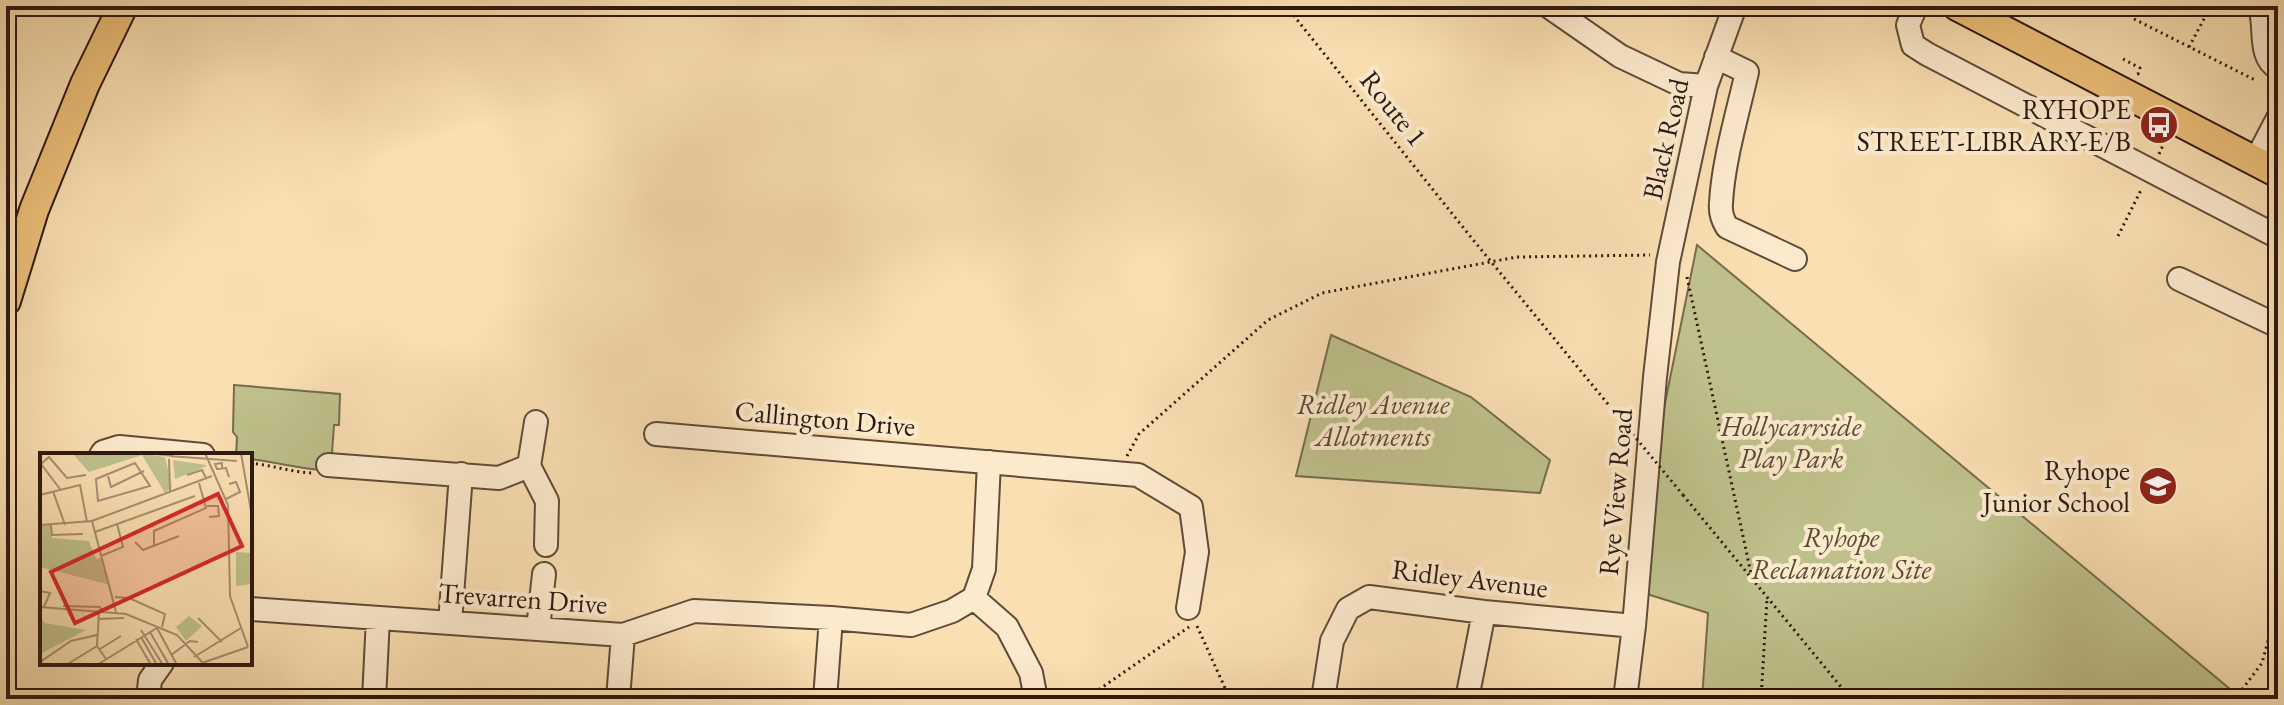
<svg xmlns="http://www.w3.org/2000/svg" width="2284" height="705" font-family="'EB Garamond',serif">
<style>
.green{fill:#bfc18c;stroke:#766c4e;stroke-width:2}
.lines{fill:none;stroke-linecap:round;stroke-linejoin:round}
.minor-casing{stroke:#614a38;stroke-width:26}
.major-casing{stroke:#2e180f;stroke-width:32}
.path{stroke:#2e180f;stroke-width:3;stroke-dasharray:2 4;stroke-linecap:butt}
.minor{stroke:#fceacd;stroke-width:22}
.major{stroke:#edc079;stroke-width:28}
.path-bridge{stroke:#2e180f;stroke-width:3;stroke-dasharray:2 4;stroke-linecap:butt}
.labels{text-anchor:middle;stroke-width:8;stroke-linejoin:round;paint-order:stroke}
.street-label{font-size:28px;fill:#2e180f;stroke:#fceacd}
.poi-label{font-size:28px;fill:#2e180f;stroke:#fceacd;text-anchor:end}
.park-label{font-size:28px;font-style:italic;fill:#5a4b34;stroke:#fceacd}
.inset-road{fill:none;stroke:#a88f71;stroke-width:2}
.view{fill:#d62828;fill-opacity:0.15;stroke:#d62828;stroke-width:4}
.inset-edge{fill:none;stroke:#2e180f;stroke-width:4}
</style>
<rect width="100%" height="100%" fill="#fadfb2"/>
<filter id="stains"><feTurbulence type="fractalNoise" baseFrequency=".0025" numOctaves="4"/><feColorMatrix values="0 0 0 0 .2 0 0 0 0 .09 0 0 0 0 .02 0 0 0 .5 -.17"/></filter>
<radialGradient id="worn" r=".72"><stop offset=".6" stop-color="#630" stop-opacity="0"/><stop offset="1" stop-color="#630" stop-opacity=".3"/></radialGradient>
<path class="green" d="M 1697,245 L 2242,699 L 1702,699 L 1708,613 L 1637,591 L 1643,512 Z
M 1331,335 L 1471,397 L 1550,460 L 1540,493 L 1296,476 Z
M 234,385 L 340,394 L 339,425 L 334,425 L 332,453 L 323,457 L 321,470 C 297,468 274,462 250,459 L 250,455 L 236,455 L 237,437 L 233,432 Z"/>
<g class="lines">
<g class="minor-casing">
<path id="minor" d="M 1548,6 L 1620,56 L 1679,84 L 1706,86
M 1916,6 L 1908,25 L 1913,45 L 1927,54 L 2278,237
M 2262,17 C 2265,34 2260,58 2278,68
M 1716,57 L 1747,72 C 1738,112 1723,162 1721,203 C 1720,212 1722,219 1727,227 L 1795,259
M 2256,160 L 2278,118
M 2179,279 L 2278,326
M 656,434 L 1138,475 L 1191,507 L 1197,552 L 1188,608
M 101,455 L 103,452 L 119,447 L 203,455
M 328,465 L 499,478 L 529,466 L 536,422
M 529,466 L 547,501 L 546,545
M 974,598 L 1007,627 L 1031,673 L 1036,699
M 250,609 L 623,635 L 694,611 L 831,618 L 911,625 L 952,611 L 974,598 L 984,569 L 989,462
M 450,623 L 461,474
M 538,629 L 544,574
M 148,699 L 150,680 L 162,663
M 374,699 L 378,618
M 618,699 L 623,635
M 825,699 L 831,618
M 1323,699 L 1332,641 L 1348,609 L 1369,597 L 1484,612 L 1634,626
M 1467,699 L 1484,612
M 1625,699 L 1634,626 L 1655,377 L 1668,262 L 1706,86 L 1735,6"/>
</g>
<g class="major-casing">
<path id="major" d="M 1957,6 L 2278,173
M 6,301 L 34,210 L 85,84 L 123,6"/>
</g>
<path class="path" d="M 1286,6 L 1470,236 L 1621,420
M 2134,19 L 2255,80
M 2189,47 L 2211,6
M 2123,59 L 2140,68 L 2138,74 L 2136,73
M 2159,154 L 2166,139
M 2118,236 L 2141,190
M 1687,277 L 1752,578
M 1127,456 L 1139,434 L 1268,320 L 1322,293 L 1517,257 L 1650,255
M 250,463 C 271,465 291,472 312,473
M 1683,495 L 1851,699
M 1197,626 L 1230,699
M 1054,691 L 1173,699
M 1094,693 L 1189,627
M 844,696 L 888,699
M 276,699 L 276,691
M 1761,699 L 1767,599
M 2235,699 L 2262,663 L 2268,641 L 2278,627"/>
<use href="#minor" class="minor"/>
<use href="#major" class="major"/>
<path class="path-bridge" d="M 1621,420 L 1683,495"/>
</g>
<defs>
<g id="bus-disc" transform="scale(2)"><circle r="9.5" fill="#8f2418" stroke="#fceacd"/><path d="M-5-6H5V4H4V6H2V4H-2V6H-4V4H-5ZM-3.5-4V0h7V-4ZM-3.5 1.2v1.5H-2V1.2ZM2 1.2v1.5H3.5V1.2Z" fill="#fff"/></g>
<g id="school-disc" transform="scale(2)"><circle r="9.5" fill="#8f2418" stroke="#fceacd"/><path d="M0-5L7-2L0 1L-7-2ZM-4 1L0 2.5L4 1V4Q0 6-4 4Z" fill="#fff"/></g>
</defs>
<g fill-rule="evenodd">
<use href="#bus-disc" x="2159" y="125"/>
<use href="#school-disc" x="2158" y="486"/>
</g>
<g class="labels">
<g class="street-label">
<text transform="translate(1394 108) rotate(51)" y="10">Route 1</text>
<text transform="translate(1665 139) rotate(-77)" y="10">Black Road</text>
<text transform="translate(825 418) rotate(5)" y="10">Callington Drive</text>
<text transform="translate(1615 492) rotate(-85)" y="10">Rye View Road</text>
<text transform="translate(1470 578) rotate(7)" y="10">Ridley Avenue</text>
<text transform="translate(523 598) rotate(4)" y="10">Trevarren Drive</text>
</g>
<g class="poi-label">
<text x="2131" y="119">RYHOPE<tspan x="2131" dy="32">STREET-LIBRARY-E/B</tspan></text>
<text x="2130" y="480">Ryhope<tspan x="2130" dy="32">Junior School</tspan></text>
</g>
<g class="park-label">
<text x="1373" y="414">Ridley Avenue<tspan x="1373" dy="32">Allotments</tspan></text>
<text x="1791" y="436">Hollycarrside<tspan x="1791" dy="32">Play Park</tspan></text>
<text x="1841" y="547">Ryhope<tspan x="1841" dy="32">Reclamation Site</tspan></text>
</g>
</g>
<g transform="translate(40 453)">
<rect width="212" height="212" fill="#fadfb2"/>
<path d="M 32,0 L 100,0 L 125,4 L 132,34 L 125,40 L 102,2 L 49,19 ZM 133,7 L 166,12 L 167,13 L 135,26 ZM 0,72 L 11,72 L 12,85 L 49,88 L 56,106 L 62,105 L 70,132 L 0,114 ZM 196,99 L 212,100 L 212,131 L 196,133 ZM 149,163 L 162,173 L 146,188 L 136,174 ZM 0,164 L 5,170 L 46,177 L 0,201 Z" fill="#bfc18c"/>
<path class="inset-road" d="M 107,0 L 133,3M 165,0 L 188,52 L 190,143 L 208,194M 201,0 L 212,64M 129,3 L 197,8M 129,6 L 130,39M 95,10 L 110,33 L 58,48 L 56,26 ZM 182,15 L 182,10 L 175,11 L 177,16 L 178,16 L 186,15 L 189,24M 147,22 L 162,17 L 166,25M 68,23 L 71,34 L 104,18M 20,36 L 1,11 L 9,4 L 27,25 L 46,22M 13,38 L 25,72M 0,42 L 40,32 L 47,69M 186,46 L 200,39 L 196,29 L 189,31M 167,53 L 178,53 L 179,63 L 169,64M 52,68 L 76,159M 0,72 L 52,68 L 172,23M 11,72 L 12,82 L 43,81M 55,79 L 155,43M 95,89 L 103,97 L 139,83M 114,93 L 114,78 L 166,55 L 159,30M 61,103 L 83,94 L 77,71M 0,138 L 10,140 L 4,154M 75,144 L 89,145 L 125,161 L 122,174M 23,153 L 60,154 L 62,159M 0,154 L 86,161 L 137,182 L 163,210M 59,159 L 57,193 L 66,206M 158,165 L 182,189M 58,166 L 84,165M 101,177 L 123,212M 110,179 L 129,212M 101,184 L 117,212M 96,186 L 111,212M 60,196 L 81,183M 131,202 L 150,188 L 158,189M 154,204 L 201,175M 0,209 L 31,188 L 57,182M 162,210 L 208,194M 26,212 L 57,193M 57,212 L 117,175 L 137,212"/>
<path class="view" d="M 178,41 L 202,93 L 35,170 L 11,119 Z"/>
<rect width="212" height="212" class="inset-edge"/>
</g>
<rect width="2284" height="705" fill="none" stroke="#fadfb2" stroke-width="32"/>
<rect x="8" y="8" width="2268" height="689" fill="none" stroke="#2e180f" stroke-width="4"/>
<rect x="16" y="16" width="2252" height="673" fill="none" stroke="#2e180f" stroke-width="2"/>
<rect width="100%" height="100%" filter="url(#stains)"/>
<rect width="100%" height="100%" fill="url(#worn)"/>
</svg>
